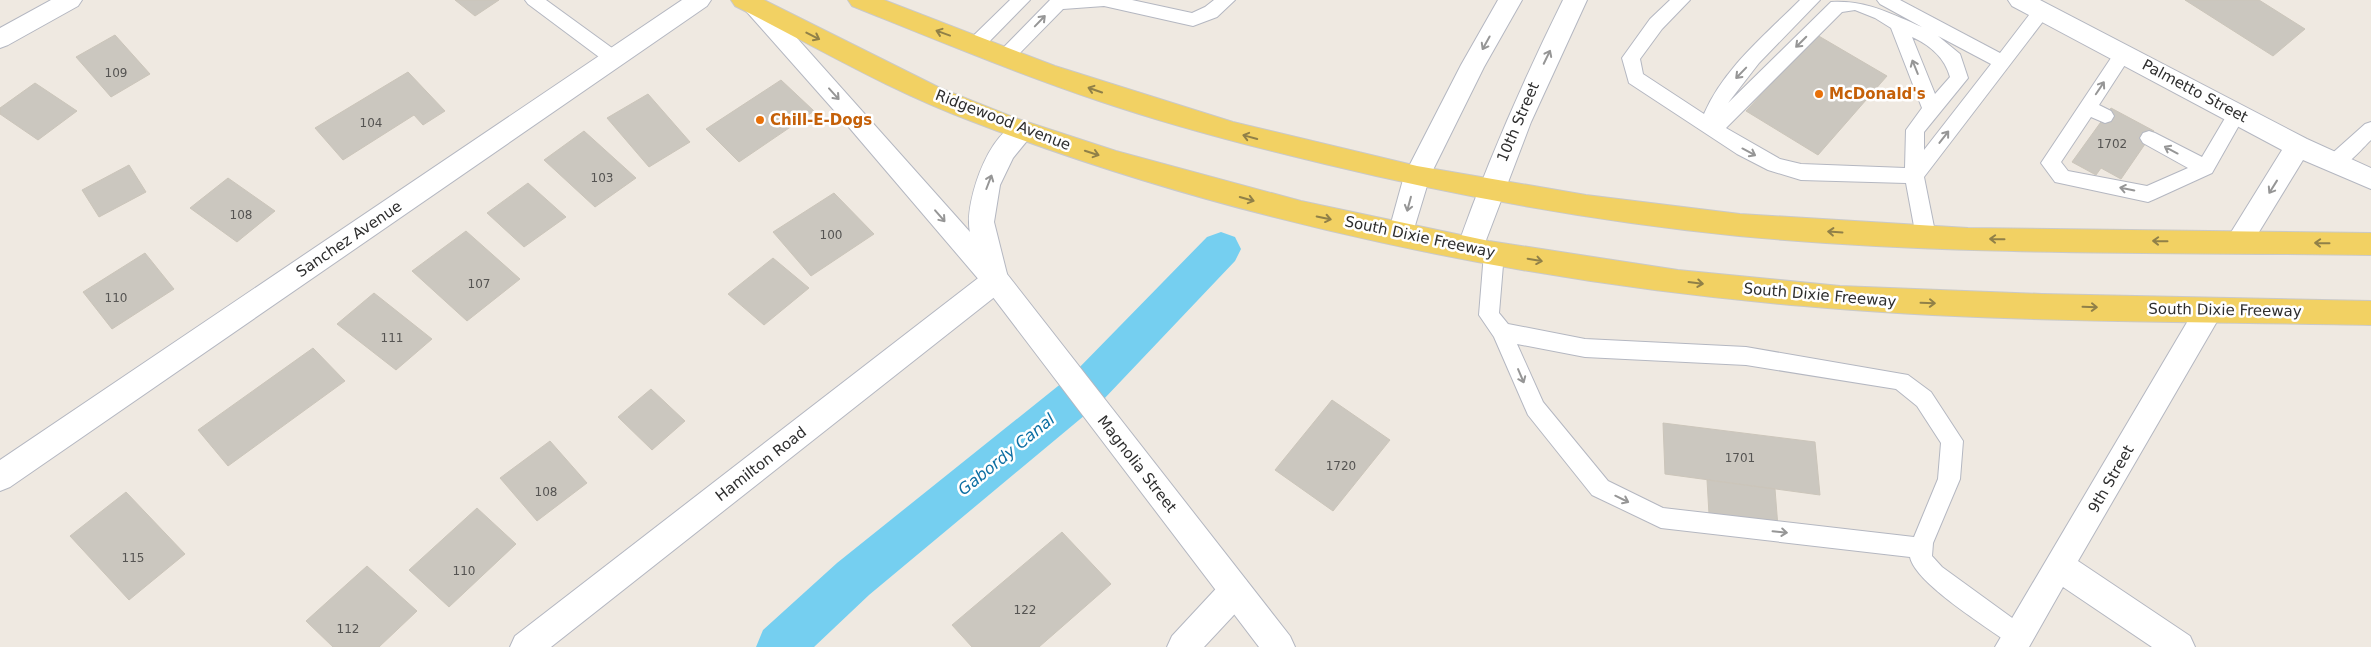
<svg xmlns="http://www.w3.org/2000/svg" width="2371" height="647" font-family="'DejaVu Sans',sans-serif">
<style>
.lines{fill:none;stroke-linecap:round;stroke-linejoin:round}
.canal{fill:#75cff0;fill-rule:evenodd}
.building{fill:#cbc7bf;stroke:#cbc5ba}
.service-casing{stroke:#b4b7c1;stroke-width:2}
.minor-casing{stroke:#b4b7c1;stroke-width:2}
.tertiary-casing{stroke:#b4b7c1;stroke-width:2}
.primary-casing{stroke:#c9c9c9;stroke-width:2}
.service{fill:#fff;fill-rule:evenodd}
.minor{fill:#fff;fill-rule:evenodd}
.tertiary{fill:#fff;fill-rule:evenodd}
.primary{fill:#f2d163;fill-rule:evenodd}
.oneway{stroke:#969696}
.oneway2{stroke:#908048}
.food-dot{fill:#e8710a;stroke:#fff;stroke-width:2}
.labels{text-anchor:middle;stroke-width:5;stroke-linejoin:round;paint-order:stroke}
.number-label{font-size:12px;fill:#555452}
.street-label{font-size:15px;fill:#2e2e2e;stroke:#fff}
.food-label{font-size:15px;font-weight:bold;fill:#c56008;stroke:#fff;text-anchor:start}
.water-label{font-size:16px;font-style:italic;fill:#0d6fa3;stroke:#fff}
</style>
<rect width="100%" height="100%" fill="#efe9e1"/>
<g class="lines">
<path class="canal" d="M 1221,232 L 1235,237 L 1241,249 L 1235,261 L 1103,400 L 869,595 L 814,647 L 756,647 L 763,630 L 837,563 L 1073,374 L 1207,237 Z"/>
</g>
<path class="building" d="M 455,0 L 499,0 L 475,16 Z
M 2185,0 L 2259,0 L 2305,29 L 2273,56 Z
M 115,35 L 150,74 L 111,97 L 76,57 Z
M 1817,35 L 1887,76 L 1818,155 L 1746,111 Z
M 408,72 L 445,111 L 423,125 L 414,115 L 343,160 L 315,128 Z
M 781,80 L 814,111 L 739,162 L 706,129 Z
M 35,83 L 77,111 L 38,140 L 0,114 L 0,108 Z
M 648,94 L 690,142 L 649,167 L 607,118 Z
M 2111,108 L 2154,131 L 2121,179 L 2101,168 L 2096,175 L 2072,162 Z
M 584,131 L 636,178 L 595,207 L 544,160 Z
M 129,165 L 146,192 L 99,217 L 82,190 Z
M 228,178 L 275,211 L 237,242 L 190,208 Z
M 528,183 L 566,217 L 524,247 L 487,213 Z
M 834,193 L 874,234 L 811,276 L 773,232 Z
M 466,231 L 520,279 L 467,321 L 412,271 Z
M 145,253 L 174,289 L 112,329 L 83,292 Z
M 773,258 L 809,288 L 764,325 L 728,294 Z
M 374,293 L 432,339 L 396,370 L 337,324 Z
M 313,348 L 345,381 L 228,466 L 198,430 Z
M 651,389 L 685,421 L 652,450 L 618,417 Z
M 1332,400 L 1390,440 L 1333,511 L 1275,470 Z
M 1663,423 L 1815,442 L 1820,495 L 1665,474 Z
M 550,441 L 587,483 L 537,521 L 500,478 Z
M 1707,480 L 1775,489 L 1779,540 L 1710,531 Z
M 126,492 L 185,554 L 129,600 L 70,536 Z
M 477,508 L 516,544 L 449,607 L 409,570 Z
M 1062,532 L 1111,584 L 1039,647 L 972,647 L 952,625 Z
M 367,566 L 417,611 L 379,647 L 333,647 L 306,621 Z"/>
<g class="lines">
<g class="service-casing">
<path id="service" d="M 525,0 L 546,0 L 619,53 L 622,58 L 619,63 L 613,65 L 607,63 L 528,4 Z
M 1010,0 L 1030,0 L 981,50 L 975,52 L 969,50 L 966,45 L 969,40 Z
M 1050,0 L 1132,0 L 1192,13 L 1205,7 L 1214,0 L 1235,0 L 1217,17 L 1193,26 L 1104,6 L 1063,9 L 1012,61 L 1006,63 L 1000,61 L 997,56 L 1000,51 Z
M 1670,0 L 1690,0 L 1662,29 L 1640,59 L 1643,74 L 1704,114 C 1724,68 1765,35 1800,0 L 1820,0 L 1759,63 L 1728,103 L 1831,2 C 1867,0 1891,14 1922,27 L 1880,4 L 1877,0 L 1900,0 L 2000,53 L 2036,6 L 2042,5 L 2048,6 L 2051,11 L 1924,177 L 1936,237 L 1933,243 L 1926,245 L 1919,243 L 1916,237 L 1906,183 L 1801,180 L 1768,170 L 1737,154 L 1629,83 L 1622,58 L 1650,19 ZM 1855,10 L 1875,18 L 1891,28 L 1922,108 L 1906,130 L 1905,168 L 1801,164 L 1780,159 L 1726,128 L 1842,12 ZM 1938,36 L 1991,64 L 1924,150 L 1924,132 L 1968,78 L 1960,54 ZM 1912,37 C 1930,45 1945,58 1950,77 L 1935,94 Z
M 2123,47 L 2129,49 L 2132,54 L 2099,105 L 2111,111 L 2114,116 L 2111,121 L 2105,123 L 2091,117 L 2061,162 L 2068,171 L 2147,186 L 2188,168 L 2143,143 L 2140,138 L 2143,133 L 2149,131 L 2155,133 L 2202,157 L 2231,108 L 2237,106 L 2243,108 L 2246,113 L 2212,173 L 2155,199 L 2148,202 L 2055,182 L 2041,163 L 2117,49 Z
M 2371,122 L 2371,140 C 2360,150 2344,173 2328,167 L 2326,162 L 2328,157 L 2365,124 Z
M 1494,245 L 1501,247 L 1504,253 L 1499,313 L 1508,324 L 1585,339 L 1746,347 L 1908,375 L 1931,392 L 1963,441 L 1960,479 L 1933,543 L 1932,556 L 1942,567 L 2026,628 L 2029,636 L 2026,644 L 2019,647 L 2010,644 C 1987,627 1915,583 1910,557 L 1661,528 L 1592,495 L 1528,415 L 1494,337 L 1479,315 L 1484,253 L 1487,247 ZM 1517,344 L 1585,357 L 1746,365 L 1896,389 L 1917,406 L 1941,443 L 1938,479 L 1914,537 L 1663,508 L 1608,481 L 1543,402 Z"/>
</g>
<g class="minor-casing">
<path id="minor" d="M 51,0 L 82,0 L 78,6 L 8,45 L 0,48 L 0,28 Z
M 682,0 L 711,0 L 707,6 L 10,487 L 0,491 L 0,460 Z
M 2008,0 L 2040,0 L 2307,139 L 2371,168 L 2371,189 L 2303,160 L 2248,250 L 2239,253 L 2230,250 L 2226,242 L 2230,234 L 2282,150 L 2012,6 Z
M 996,269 L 1006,272 L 1009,280 L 1006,288 L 551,647 L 510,647 L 515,636 L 986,272 Z
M 2209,298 L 2219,302 L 2223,310 L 2219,318 L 2078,561 L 2190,636 L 2195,647 L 2152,647 L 2063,587 L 2029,647 L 1995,647 L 2199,302 Z
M 1235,576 L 1246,580 L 1250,591 L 1246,602 L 1204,647 L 1167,647 L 1172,636 L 1224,580 Z"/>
</g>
<g class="tertiary-casing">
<path id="tertiary" d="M 745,0 L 763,0 L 970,232 C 963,203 994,112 1031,124 L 1035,131 L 1013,158 L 1000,185 L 994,222 L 1007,274 L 1290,636 L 1295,647 L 1259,647 L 986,288 L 847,125 L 746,11 L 742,5 Z
M 1498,0 L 1522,0 L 1484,67 L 1430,176 L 1410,242 L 1401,245 L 1392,242 L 1388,234 L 1404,176 L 1461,65 Z
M 1563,0 L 1587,0 L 1531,122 L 1483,248 L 1479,256 L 1470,259 L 1461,256 L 1457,248 C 1487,163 1523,81 1563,0 Z"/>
</g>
<g class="primary-casing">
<path id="primary" d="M 731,0 L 764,0 L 940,88 L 1018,119 L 1116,151 L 1301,201 L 1489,241 L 1678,270 L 1840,286 L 2042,294 L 2371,301 L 2371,325 C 2182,321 1992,323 1804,306 C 1527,283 1230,221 971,121 C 888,90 813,45 735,6 Z
M 848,0 L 884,0 L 1055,66 L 1233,122 L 1417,166 L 1586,195 L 1740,214 L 1968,228 L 2371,233 L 2371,255 C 2161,252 1949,256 1739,236 C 1600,222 1461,197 1325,164 C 1249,146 1173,126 1099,101 C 1016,73 934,39 852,6 Z"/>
</g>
<use href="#service" class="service"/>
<use href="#minor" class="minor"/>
<use href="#tertiary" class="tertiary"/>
<use href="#primary" class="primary"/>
</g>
<defs><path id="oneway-shaft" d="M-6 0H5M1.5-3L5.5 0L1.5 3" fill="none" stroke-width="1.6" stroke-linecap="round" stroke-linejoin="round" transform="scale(1.25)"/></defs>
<g class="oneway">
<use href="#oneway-shaft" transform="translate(1040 21) rotate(-46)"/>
<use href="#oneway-shaft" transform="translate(1801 42) rotate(135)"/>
<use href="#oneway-shaft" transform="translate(1486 43) rotate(119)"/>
<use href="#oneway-shaft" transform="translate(1547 57) rotate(-64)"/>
<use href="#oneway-shaft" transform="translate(1915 67) rotate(-112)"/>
<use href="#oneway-shaft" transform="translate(1741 73) rotate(134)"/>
<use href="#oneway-shaft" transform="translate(2100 88) rotate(-56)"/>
<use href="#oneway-shaft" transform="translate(834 94) rotate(48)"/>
<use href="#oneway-shaft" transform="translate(1944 137) rotate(-52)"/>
<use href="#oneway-shaft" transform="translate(2171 150) rotate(-152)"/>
<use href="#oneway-shaft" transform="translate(1749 152) rotate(28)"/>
<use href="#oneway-shaft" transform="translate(989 182) rotate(-69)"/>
<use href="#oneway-shaft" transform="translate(2273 187) rotate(122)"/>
<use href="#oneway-shaft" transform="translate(2127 189) rotate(-169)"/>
<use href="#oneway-shaft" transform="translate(1409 204) rotate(105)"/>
<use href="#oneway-shaft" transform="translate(940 216) rotate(49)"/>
<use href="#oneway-shaft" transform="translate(1521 376) rotate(67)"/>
<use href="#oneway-shaft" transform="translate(1622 499) rotate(26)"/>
<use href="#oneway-shaft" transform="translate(1780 532) rotate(6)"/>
</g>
<g class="oneway2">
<use href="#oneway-shaft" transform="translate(943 33) rotate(-160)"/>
<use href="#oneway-shaft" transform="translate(813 36) rotate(27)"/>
<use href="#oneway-shaft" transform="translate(1095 90) rotate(-161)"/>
<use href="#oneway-shaft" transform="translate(1250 137) rotate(-165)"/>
<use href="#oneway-shaft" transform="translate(1092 153) rotate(18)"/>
<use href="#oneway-shaft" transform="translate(1247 199) rotate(16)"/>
<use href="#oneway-shaft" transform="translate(1324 218) rotate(12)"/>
<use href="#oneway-shaft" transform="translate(1835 232) rotate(-176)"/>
<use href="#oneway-shaft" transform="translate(1997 239) rotate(-179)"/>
<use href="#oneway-shaft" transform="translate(2160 241) rotate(-179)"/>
<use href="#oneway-shaft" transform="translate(2322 243) rotate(-179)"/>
<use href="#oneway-shaft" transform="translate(1535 260) rotate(10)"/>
<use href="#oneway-shaft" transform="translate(1696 283) rotate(7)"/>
<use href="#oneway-shaft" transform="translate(1928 303) rotate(2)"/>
<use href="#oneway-shaft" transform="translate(2090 307) rotate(2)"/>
</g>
<g class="food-dot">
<circle cx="1819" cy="94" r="5"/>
<circle cx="760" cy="120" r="5"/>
</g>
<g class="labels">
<g class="number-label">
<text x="116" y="77">109</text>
<text x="371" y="127">104</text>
<text x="2112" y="148">1702</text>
<text x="602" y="182">103</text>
<text x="241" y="219">108</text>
<text x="831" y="239">100</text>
<text x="479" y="288">107</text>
<text x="116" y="302">110</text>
<text x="392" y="342">111</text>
<text x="1740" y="462">1701</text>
<text x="1341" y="470">1720</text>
<text x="546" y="496">108</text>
<text x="133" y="562">115</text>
<text x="464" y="575">110</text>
<text x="1025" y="614">122</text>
<text x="348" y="633">112</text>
</g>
<g class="street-label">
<text transform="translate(2195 91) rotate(28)" y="5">Palmetto Street</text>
<text transform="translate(1003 120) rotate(21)" y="5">Ridgewood Avenue</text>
<text transform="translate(1518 122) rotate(-67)" y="5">10th Street</text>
<text transform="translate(1420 237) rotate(12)" y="5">South Dixie Freeway</text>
<text transform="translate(349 239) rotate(-34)" y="5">Sanchez Avenue</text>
<text transform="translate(1820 295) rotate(5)" y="5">South Dixie Freeway</text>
<text transform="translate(2225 310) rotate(1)" y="5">South Dixie Freeway</text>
<text transform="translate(761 464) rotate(-38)" y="5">Hamilton Road</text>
<text transform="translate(1137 464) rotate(52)" y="5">Magnolia Street</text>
<text transform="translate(2111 479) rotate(-60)" y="5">9th Street</text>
</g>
<g class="food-label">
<text x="1829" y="99">McDonald's</text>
<text x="770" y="125">Chill-E-Dogs</text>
</g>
<g class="water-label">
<text transform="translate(1006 454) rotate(-39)" y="6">Gabordy Canal</text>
</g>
</g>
</svg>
